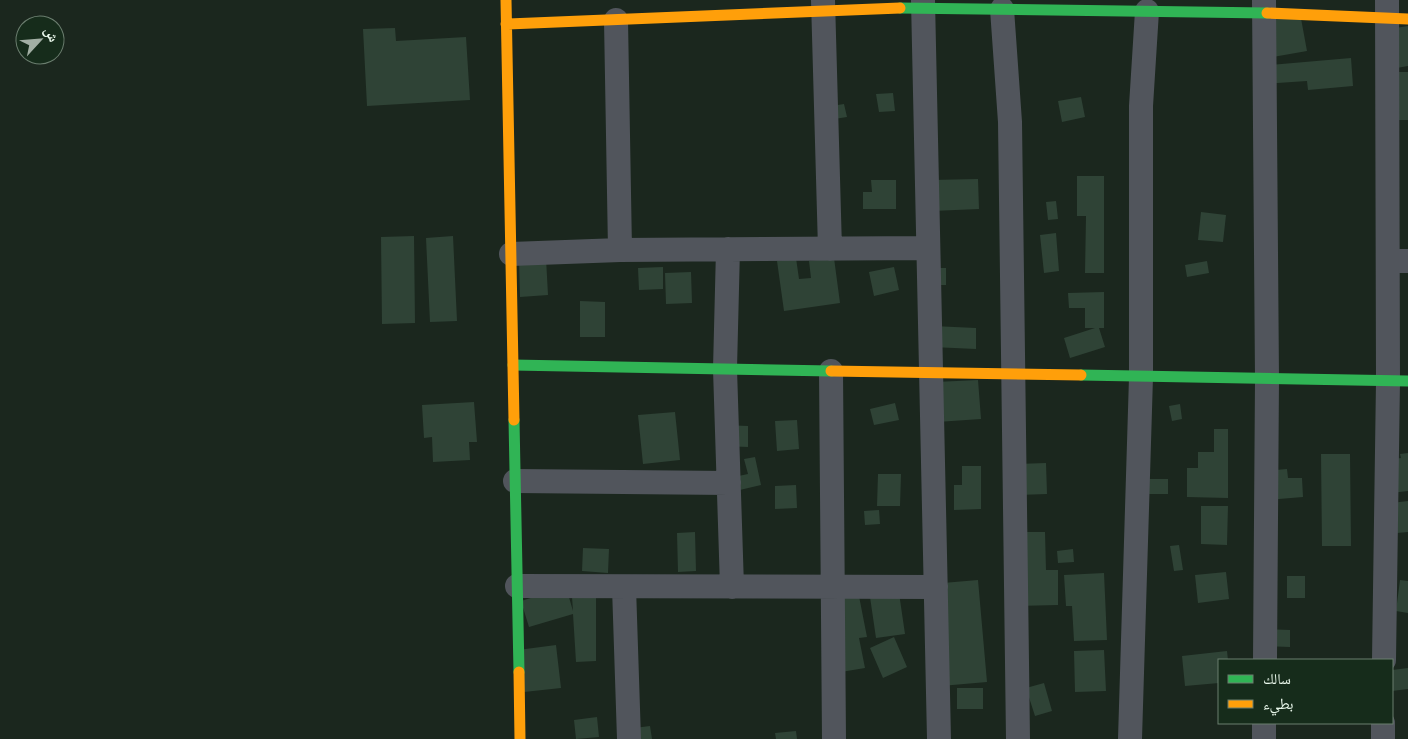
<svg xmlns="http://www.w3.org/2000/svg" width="1408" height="739" font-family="Merriweather,'Noto Naskh Arabic',serif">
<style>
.building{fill:#2f4336}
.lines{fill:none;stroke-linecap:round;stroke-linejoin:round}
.street{stroke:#51555c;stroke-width:24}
.fast{stroke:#30b455;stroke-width:11}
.slow{stroke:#ff9f0a;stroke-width:11}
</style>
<rect width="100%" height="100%" fill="#1b271e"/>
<path class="building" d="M 1300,13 L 1307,51 L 1267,58 L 1259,21 Z
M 1408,26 L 1408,66 L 1391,69 L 1389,29 Z
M 395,28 L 396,41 L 466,37 L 470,100 L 367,106 L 363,29 Z
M 1351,58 L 1353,86 L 1308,90 L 1307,81 L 1262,84 L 1260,66 Z
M 1381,72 L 1408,72 L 1408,120 L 1381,120 Z
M 893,93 L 895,111 L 879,112 L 876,94 Z
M 1081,97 L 1085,117 L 1062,122 L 1058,101 Z
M 844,104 L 847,117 L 828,120 L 825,107 Z
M 1077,176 L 1104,176 L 1104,273 L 1085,273 L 1086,216 L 1077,216 Z
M 978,179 L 979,209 L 932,211 L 931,180 Z
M 871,180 L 896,180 L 896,209 L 863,209 L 863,192 L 872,192 Z
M 1056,201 L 1058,219 L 1048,220 L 1046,202 Z
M 1201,212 L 1226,215 L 1223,242 L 1198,240 Z
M 1056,233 L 1059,271 L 1044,273 L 1040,235 Z
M 414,236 L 415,323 L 382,324 L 381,237 Z
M 453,236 L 457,321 L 430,322 L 426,238 Z
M 546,258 L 548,295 L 520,297 L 519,259 Z
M 796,258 L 799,279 L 811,278 L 809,261 L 834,258 L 840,303 L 784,311 L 777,261 Z
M 1207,261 L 1209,273 L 1187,277 L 1185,265 Z
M 663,267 L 663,289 L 639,290 L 638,268 Z
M 894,267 L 899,290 L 874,296 L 869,272 Z
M 932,268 L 946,268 L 946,285 L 931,285 Z
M 691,272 L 692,303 L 666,304 L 665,273 Z
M 1104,292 L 1104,328 L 1099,328 L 1105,347 L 1070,358 L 1064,338 L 1095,328 L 1085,328 L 1085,308 L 1069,308 L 1068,293 Z
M 580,301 L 605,302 L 605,337 L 580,337 Z
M 933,326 L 976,328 L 976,349 L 932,347 Z
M 978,380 L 981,419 L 937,422 L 935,382 Z
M 474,402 L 477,442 L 469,442 L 470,460 L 433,462 L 432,437 L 424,438 L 422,405 Z
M 895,403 L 899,420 L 874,425 L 870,409 Z
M 1180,404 L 1182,419 L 1172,421 L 1169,406 Z
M 675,412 L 680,460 L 643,464 L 638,415 Z
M 797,420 L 799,449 L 777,451 L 775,421 Z
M 724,425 L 748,426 L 748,447 L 723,446 Z
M 1214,429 L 1228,429 L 1228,498 L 1187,497 L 1187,468 L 1198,468 L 1198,452 L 1214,452 Z
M 1408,453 L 1408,491 L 1391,493 L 1386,460 L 1401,458 L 1400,454 Z
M 1321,454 L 1350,454 L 1351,546 L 1322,546 Z
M 755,457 L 761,485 L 727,493 L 724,479 L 748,474 L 744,459 Z
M 1046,463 L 1047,494 L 1018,495 L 1017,464 Z
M 962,466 L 981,466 L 981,509 L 954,510 L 954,485 L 962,485 Z
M 1287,469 L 1288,478 L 1302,478 L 1303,497 L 1266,500 L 1264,471 Z
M 878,474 L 901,474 L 900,506 L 877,506 Z
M 1146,479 L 1168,479 L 1168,494 L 1146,494 Z
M 796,485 L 797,508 L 775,509 L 775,486 Z
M 1408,501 L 1408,532 L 1386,534 L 1383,504 Z
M 1201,506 L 1228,506 L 1227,545 L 1201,544 Z
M 879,510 L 880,524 L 865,525 L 864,511 Z
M 695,532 L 696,571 L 678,572 L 677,533 Z
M 1014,532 L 1045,532 L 1046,570 L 1058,570 L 1058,605 L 1012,606 Z
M 1179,545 L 1183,570 L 1174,571 L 1170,546 Z
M 583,548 L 609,549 L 608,573 L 582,571 Z
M 1073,549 L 1074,562 L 1058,563 L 1057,551 Z
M 1226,572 L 1229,599 L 1198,603 L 1195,575 Z
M 1104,573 L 1107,640 L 1074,641 L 1072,606 L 1066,606 L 1064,575 Z
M 1287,576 L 1305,576 L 1305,598 L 1287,598 Z
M 978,580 L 987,682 L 941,686 L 931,584 Z
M 1400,580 L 1408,581 L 1408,613 L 1396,611 Z
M 566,587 L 573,611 L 572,597 L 596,596 L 596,661 L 576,662 L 573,614 L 529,627 L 521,601 Z
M 858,591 L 867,637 L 859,638 L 865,668 L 841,672 L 834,596 Z
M 899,593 L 905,634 L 876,638 L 870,597 Z
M 1261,629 L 1290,630 L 1290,647 L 1260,646 Z
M 894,637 L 907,667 L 883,678 L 870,648 Z
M 556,645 L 561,688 L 524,692 L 518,650 Z
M 1104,650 L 1106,691 L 1075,692 L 1074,651 Z
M 1227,651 L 1228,660 L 1219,660 L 1219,683 L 1185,686 L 1182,656 Z
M 1408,668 L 1408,689 L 1392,691 L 1392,670 Z
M 1044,683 L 1052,711 L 1035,716 L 1026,688 Z
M 957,688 L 983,688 L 983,709 L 957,709 Z
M 597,717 L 599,737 L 576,739 L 574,720 Z
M 650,726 L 652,739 L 636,739 L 634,728 Z
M 796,731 L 797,739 L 776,739 L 775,733 Z"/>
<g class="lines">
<path class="street" d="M 823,0 L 830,249
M 923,0 L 939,739
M 1264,0 L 1267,379 L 1265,660
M 1002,9 L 1010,122 L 1018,739
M 616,20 L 620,250
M 728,249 L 725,369 L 732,587
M 511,254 L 620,250 L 928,248
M 1388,261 L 1408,261
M 831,371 L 834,739
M 515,481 L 729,483
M 517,586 L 936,587
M 624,587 L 629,739
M 1384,660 L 1388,381 L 1387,0
M 1130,739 L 1141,377 L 1141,106 L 1147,11
M 1264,739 L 1264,723
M 1383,739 L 1383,723"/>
<path class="fast" d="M 900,8 L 1267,13
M 513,365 L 831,371
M 1081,375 L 1408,381
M 514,420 L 519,672"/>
<path class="slow" d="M 506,0 L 514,420
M 1267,13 L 1408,19
M 506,24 L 900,8
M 831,371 L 1081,375
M 519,672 L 520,739"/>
</g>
<rect x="1218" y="659" width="175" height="65" fill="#162c1b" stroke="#6b7e6f"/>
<rect x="1228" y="675" width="25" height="8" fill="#30b455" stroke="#6b7e6f"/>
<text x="1263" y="684" font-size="15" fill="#eaf8ec">سالك</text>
<rect x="1228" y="700" width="25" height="8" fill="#ff9f0a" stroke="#6b7e6f"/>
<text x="1263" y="709" font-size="15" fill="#eaf8ec">بطيء</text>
<g transform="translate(40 40) rotate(64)"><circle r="24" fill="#162c1b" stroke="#6b7e6f"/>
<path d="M0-4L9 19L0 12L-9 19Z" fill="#a2afa4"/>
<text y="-8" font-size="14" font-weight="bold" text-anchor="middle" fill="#eaf8ec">ش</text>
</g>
</svg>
